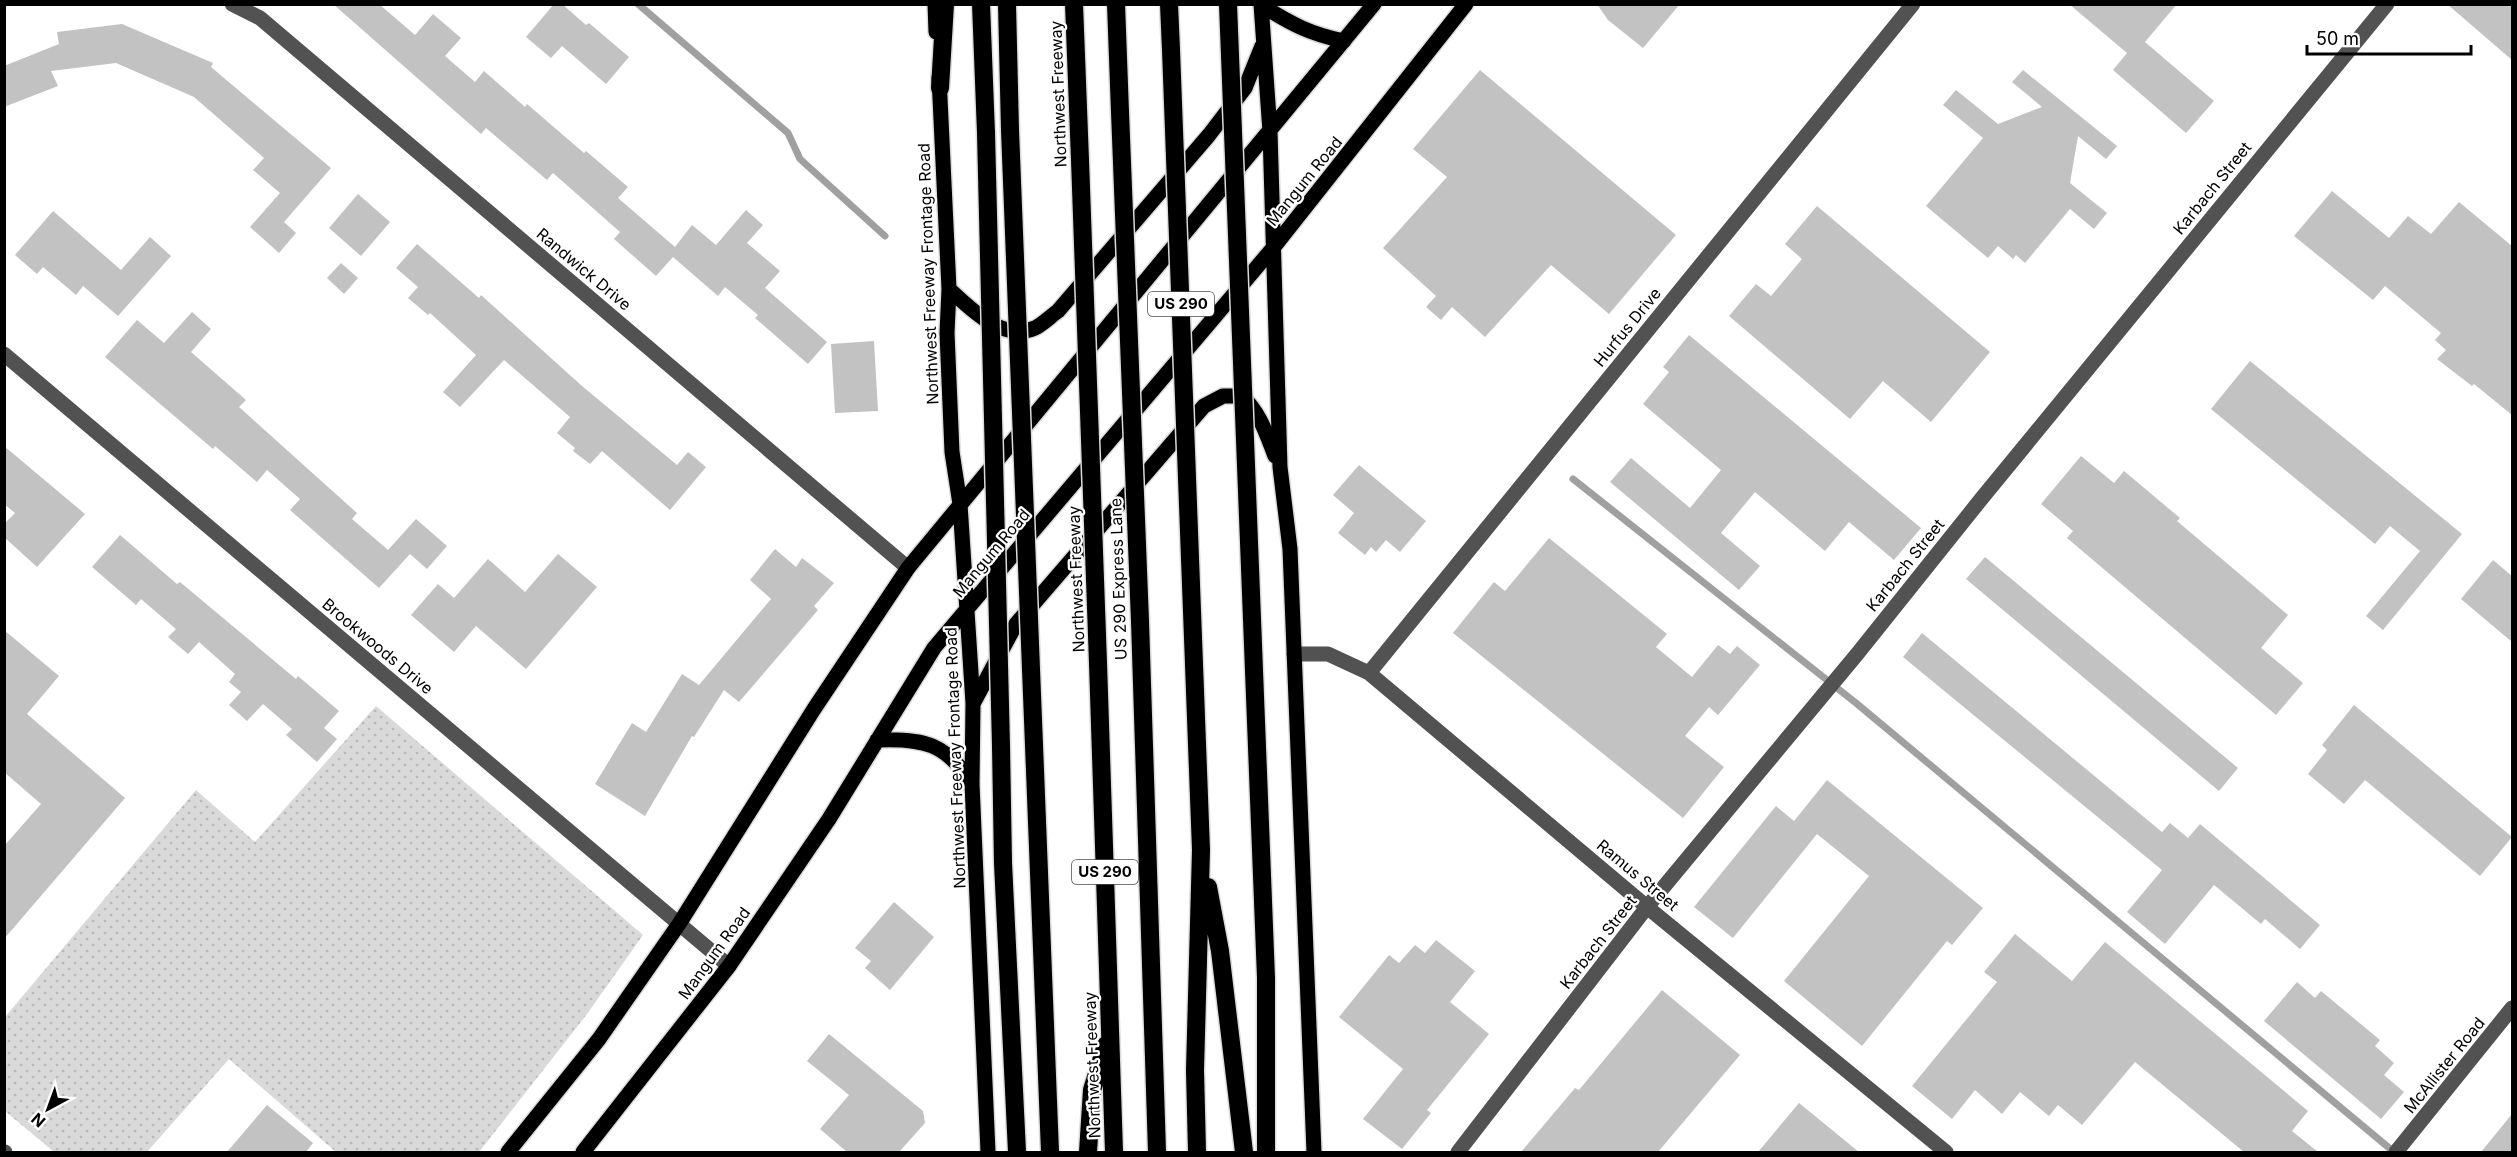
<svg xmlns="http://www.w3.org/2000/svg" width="2517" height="1157" font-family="Inter,sans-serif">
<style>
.grass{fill:url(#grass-dots)}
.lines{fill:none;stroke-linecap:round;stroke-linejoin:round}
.stream{stroke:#a0a0a0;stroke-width:7}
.building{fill:#c2c2c2}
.major-casing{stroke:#dbdbdb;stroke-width:18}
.highway-casing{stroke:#dbdbdb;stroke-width:21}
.minor{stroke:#525252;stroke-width:15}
.major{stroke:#000;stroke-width:15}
.highway{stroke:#000;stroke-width:18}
.highway-bridge-casing{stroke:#dbdbdb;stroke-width:21;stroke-linecap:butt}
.highway-bridge{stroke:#000;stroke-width:18}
.labels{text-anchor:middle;stroke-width:4.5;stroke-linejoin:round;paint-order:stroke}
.shield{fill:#fff;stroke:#4c4c4c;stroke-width:1.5}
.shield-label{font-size:15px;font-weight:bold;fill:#000}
.street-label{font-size:16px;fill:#000;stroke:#fff}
</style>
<defs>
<pattern id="grass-dots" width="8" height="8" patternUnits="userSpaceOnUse" patternTransform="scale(1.5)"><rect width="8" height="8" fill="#d9d9d9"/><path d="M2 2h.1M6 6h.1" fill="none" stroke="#b8b8b8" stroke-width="1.8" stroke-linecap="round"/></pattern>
</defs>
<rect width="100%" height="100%" fill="#fff"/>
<path class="grass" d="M 376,706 L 643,935 L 587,1014 L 479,1152 L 336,1152 L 229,1059 L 147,1152 L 54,1152 L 5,1111 L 5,1017 L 196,790 L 255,842 Z"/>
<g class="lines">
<path class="stream" d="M 638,4 L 788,133 L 800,159 L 885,236
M 1573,479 L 1856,703 L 2394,1152"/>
</g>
<path class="building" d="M 333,4 L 379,4 L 415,35 L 433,14 L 461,38 L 445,56 L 475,82 L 484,71 L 525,107 L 527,104 L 584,153 L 586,151 L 628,187 L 618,198 L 675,247 L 692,225 L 716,245 L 746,210 L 763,225 L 747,243 L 780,271 L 765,288 L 827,342 L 808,364 L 755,318 L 758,315 L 725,287 L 718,296 L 673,257 L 656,276 L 614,239 L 620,232 L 553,173 L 547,180 L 486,128 L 481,134 Z
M 554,4 L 562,4 L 586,25 L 589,23 L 629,57 L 606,84 L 562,46 L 551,58 L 526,37 Z
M 1597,4 L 1680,4 L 1643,48 L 1608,20 Z
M 2069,4 L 2177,4 L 2145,42 L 2214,101 L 2186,133 L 2113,70 L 2127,53 Z
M 2447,4 L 2512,4 L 2512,60 Z
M 122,24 L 213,63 L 211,67 L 331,168 L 284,222 L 296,233 L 279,253 L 250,227 L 280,193 L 253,170 L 264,158 L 194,97 L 116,63 L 51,71 L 58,86 L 4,107 L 4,66 L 59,44 L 57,32 Z
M 1480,70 L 1676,235 L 1609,314 L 1551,265 L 1485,337 L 1452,307 L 1441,320 L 1426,307 L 1436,296 L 1383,248 L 1447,177 L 1413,149 Z
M 2023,70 L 2117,146 L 2106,159 L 2078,136 L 2070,183 L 2107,213 L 2094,229 L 2070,209 L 2025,263 L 2016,255 L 2013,259 L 1998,246 L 1988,258 L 1926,206 L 1983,138 L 1943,105 L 1956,90 L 1998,124 L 2042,107 L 2012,82 Z
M 2332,191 L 2389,238 L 2408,216 L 2431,234 L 2459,202 L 2512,246 L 2512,415 L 2474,384 L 2472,386 L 2437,359 L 2446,350 L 2435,340 L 2441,333 L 2385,286 L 2373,300 L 2294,236 Z
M 358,194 L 390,222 L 361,256 L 329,228 Z
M 1817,206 L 1990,352 L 1931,422 L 1883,381 L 1850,419 L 1729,316 L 1756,284 L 1771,296 L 1802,259 L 1785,244 Z
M 53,211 L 121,270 L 150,237 L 171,256 L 118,316 L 83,286 L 76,295 L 43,267 L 37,274 L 15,255 Z
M 417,244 L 479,298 L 481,295 L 582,386 L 677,465 L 688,452 L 706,467 L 670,510 L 602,451 L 590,464 L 573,451 L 575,448 L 557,433 L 570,417 L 504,360 L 460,407 L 443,392 L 476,355 L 430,313 L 428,315 L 408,298 L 418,287 L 396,268 Z
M 341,263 L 358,278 L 344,294 L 327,278 Z
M 192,312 L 211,329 L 191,352 L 246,400 L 239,407 L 357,513 L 352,519 L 388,550 L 416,519 L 447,546 L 427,569 L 410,554 L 379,588 L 290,510 L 300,499 L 267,470 L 257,482 L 215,446 L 213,449 L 105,357 L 137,320 L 164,343 Z
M 1689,335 L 1921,528 L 1894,560 L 1849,522 L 1825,551 L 1755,492 L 1721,533 L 1760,566 L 1739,590 L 1610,482 L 1631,458 L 1690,508 L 1721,470 L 1643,404 L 1669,372 L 1663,367 Z
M 874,341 L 878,411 L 835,413 L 831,344 Z
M 2250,361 L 2462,534 L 2383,630 L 2366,616 L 2420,551 L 2390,526 L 2375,544 L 2211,409 Z
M 4,446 L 85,514 L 37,567 L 4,537 L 4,524 L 15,513 L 4,504 Z
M 2081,456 L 2114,483 L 2124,471 L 2180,518 L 2177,521 L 2288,615 L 2261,648 L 2303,683 L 2276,715 L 2067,538 L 2073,531 L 2041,504 Z
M 1359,465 L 1426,521 L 1400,552 L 1386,540 L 1376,552 L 1371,547 L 1365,555 L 1338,533 L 1354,513 L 1333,495 Z
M 120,535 L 177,584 L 180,582 L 296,679 L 298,676 L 339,711 L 324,728 L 337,739 L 317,762 L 286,735 L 292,729 L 263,704 L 247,721 L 229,705 L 241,692 L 229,682 L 235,674 L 199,642 L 188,654 L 168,637 L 176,629 L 141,599 L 136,605 L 92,567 Z
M 1549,538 L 1667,634 L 1656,647 L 1692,677 L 1718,645 L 1730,654 L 1737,646 L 1760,665 L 1718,715 L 1709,707 L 1685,736 L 1724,767 L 1683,818 L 1453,633 L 1494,582 L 1505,591 Z
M 775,549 L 796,567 L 802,558 L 834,583 L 814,606 L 818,610 L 739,702 L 724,690 L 694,737 L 692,736 L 645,816 L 595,784 L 632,723 L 646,732 L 682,674 L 699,685 L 771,599 L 750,580 Z
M 558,554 L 597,587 L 526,669 L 476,626 L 454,652 L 411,615 L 438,584 L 454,598 L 488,559 L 525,592 Z
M 1985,557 L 2238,768 L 2219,791 L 1966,579 Z
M 2493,560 L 2512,576 L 2512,642 L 2461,599 Z
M 4,630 L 59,676 L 27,714 L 125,798 L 4,939 L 4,846 L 41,804 L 4,772 Z
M 1922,633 L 2162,832 L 2170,823 L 2188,838 L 2200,824 L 2320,925 L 2300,949 L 2265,919 L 2261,924 L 2214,885 L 2165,944 L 2127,912 L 2162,870 L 1903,657 Z
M 2354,705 L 2512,837 L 2480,876 L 2365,780 L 2344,804 L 2308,774 L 2327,750 L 2322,745 Z
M 1827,780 L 1983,908 L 1952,945 L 1947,941 L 1862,1046 L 1784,981 L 1869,876 L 1817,834 L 1733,938 L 1694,907 L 1776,806 L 1794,821 Z
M 894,902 L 934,937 L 890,990 L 865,968 L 871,961 L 855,948 Z
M 2015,934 L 2072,981 L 2105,942 L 2308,1111 L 2292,1131 L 2318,1152 L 2244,1152 L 2135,1062 L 2082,1125 L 2058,1105 L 2049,1116 L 2020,1092 L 2002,1114 L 1975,1090 L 1952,1119 L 1912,1086 L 1997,982 L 1984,972 Z
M 1436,940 L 1475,971 L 1450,1002 L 1489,1034 L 1427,1110 L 1431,1113 L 1402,1149 L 1363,1119 L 1403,1069 L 1339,1017 L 1389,955 L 1399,963 L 1415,945 L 1425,953 Z
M 2297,982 L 2315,998 L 2321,991 L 2380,1040 L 2375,1046 L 2394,1063 L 2384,1075 L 2404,1092 L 2381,1119 L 2264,1021 Z
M 1662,990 L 1740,1055 L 1658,1152 L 1521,1152 L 1575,1088 L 1579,1090 Z
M 829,1034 L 923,1111 L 925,1123 L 899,1152 L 847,1152 L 820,1129 L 849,1095 L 807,1061 Z
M 1799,1103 L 1859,1152 L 1758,1152 Z
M 267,1105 L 313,1143 L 306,1152 L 227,1152 Z
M 2512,1114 L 2512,1152 L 2481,1152 Z"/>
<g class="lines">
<g class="major-casing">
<path id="major" d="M 935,4 L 936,32
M 1261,4 L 1270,132 L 1280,467 L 1290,549 L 1314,1152
M 1261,5 C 1291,24 1310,34 1344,41
M 939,77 L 949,289 L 947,333 L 952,452 L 960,504 L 973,703 L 972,784 L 988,1152
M 949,289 C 971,309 1002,342 1035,328 C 1043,324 1051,316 1058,311 L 1209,135 L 1245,88 L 1262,46
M 974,702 L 1016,624 L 1204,406 L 1223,396 L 1242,396 C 1260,413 1266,433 1275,456
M 877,740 C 922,738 947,743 972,784
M 508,1152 L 599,1039 L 679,924 L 814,709 L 908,568 L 1374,4
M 583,1152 L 729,966 L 829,819 L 934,648 L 1273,248 L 1466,4"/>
</g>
<g class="highway-casing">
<path id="highway" d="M 981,4 L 986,133
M 1007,4 L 1010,130
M 1074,4 L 1080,160
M 1116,4 L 1120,112
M 1169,4 L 1171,50
M 940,88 L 945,4
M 1190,558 L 1201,850 L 1195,1070 L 1197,1152
M 1140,621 L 1157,1152
M 1098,663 L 1114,1152
M 1031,669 L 1050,1152
M 1001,746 L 1003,863 L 1017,1152
M 1208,887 L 1220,951 L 1244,1152
M 1088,1152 L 1092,1090 L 1106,1045"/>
</g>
<path class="minor" d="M 232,4 L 260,18 L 908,568
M 4,354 L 729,966
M 1294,654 L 1328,654 L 1369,673 L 1647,907 L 1946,1152
M 1369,673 L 1913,4
M 4,1152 L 5,1152
M 1458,1152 L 1647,907 L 1858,653 L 1982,498 L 2387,4
M 2396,1152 L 2512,1008"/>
<use href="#major" class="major"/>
<use href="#highway" class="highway"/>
<g class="highway-bridge-casing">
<path id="highway-bridge" d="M 1228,4 L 1266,978 L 1266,1152
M 1171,50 L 1190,558
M 1120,112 L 1140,621
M 1010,130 L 1031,669
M 986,133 L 1001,746
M 1080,160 L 1098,663"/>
</g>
<use href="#highway-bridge" class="highway-bridge"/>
</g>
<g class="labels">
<g class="shield">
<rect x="1148" y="292" width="66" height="24" rx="4.5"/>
<rect x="1072" y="860" width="66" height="24" rx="4.5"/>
</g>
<g class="shield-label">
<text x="1181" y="309">US 290</text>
<text x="1105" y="877">US 290</text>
</g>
<g class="street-label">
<text transform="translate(1058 94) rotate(-92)" y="6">Northwest Freeway</text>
<text transform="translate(1304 181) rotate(-51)" y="6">Mangum Road</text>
<text transform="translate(2212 188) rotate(-51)" y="6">Karbach Street</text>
<text transform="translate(584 269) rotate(40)" y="6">Randwick Drive</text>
<text transform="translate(928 274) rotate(-92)" y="6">Northwest Freeway Frontage Road</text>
<text transform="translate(1627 327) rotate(-51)" y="6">Hurfus Drive</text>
<text transform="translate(991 553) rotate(-50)" y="6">Mangum Road</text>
<text transform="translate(1905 565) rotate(-51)" y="6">Karbach Street</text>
<text transform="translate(1076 579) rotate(-92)" y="6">Northwest Freeway</text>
<text transform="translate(1118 579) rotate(-92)" y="6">US 290 Express Lane</text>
<text transform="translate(378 646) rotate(40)" y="6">Brookwoods Drive</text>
<text transform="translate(955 758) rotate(-92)" y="6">Northwest Freeway Frontage Road</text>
<text transform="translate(1638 875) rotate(40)" y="6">Ramus Street</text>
<text transform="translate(1598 942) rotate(-52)" y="6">Karbach Street</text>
<text transform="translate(714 953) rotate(-54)" y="6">Mangum Road</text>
<text transform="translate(1092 1065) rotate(-92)" y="6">Northwest Freeway</text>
<text transform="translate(2444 1065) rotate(-51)" y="6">McAllister Road</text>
</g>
</g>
<rect width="2517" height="1157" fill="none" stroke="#000000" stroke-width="12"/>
<g transform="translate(48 1109) rotate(221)" stroke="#ffffff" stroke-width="4.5" paint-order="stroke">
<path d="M0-4.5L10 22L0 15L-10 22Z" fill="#000000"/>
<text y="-9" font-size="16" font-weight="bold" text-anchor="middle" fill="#000000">N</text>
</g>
<path d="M2307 45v9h164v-9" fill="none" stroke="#000000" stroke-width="3"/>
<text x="2316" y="45" font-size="18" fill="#000000" stroke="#ffffff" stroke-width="4.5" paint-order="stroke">50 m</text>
</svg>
